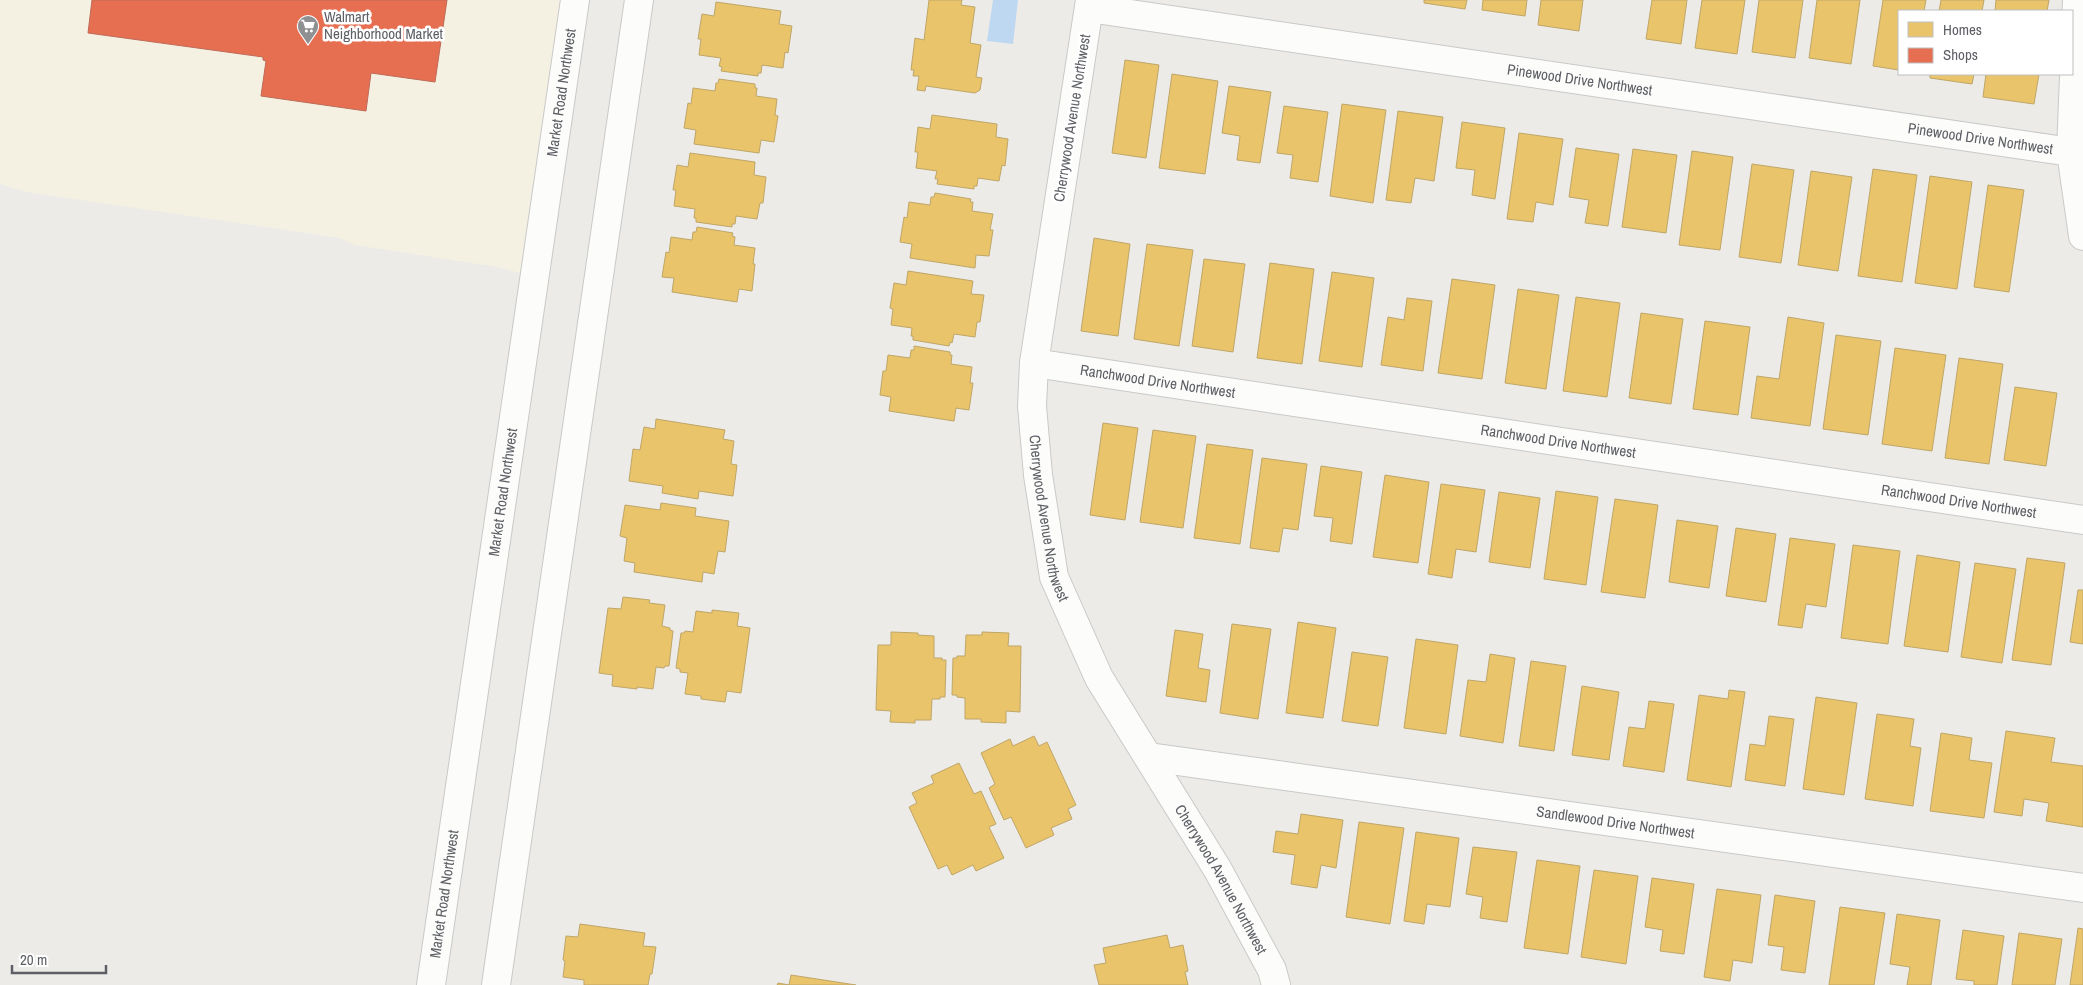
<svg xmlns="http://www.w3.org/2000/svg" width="2083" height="985" font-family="'Archivo Narrow',sans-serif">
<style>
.commercial{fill:#f4f1e2}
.water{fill:#bfd8f2}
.homes{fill:#e9c46a;stroke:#bfa668}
.shops{fill:#e76f51;stroke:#be6a57}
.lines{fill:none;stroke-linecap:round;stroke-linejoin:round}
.minor-casing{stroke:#c9c9c9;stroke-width:30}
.tertiary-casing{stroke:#c9c9c9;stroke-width:30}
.minor{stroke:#fcfcfb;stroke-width:28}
.tertiary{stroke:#fcfcfb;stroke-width:28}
.labels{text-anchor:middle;stroke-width:5;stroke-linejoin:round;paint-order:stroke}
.poi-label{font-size:15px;fill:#5d5f64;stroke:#fff;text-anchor:start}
.street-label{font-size:15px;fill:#5d5f64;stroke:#fff}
</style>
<rect width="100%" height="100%" fill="#ecebe7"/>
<path class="commercial" d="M 0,0 L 567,0 L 524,274 L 498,267 L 355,245 L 340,238 L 27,192 L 0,184 Z"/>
<path class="water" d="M 993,0 L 1018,0 L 1013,44 L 987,41 Z"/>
<path class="homes" d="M 929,0 L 962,0 L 961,5 L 975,7 L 970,43 L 981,45 L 976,77 L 982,78 L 980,90 L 975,93 L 926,86 L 925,91 L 917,90 L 919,76 L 913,76 L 914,70 L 911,70 L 915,38 L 924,40 Z
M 1424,0 L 1467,0 L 1465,9 L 1424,3 Z
M 1483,0 L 1527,0 L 1525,16 L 1482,10 Z
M 1541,0 L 1583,0 L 1579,31 L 1538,25 Z
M 1652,0 L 1687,0 L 1681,44 L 1646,39 Z
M 1702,0 L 1745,0 L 1737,54 L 1695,48 Z
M 1759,0 L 1803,0 L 1795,58 L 1752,52 Z
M 1817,0 L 1860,0 L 1851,64 L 1809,58 Z
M 1883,0 L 1926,0 L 1924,11 L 1899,11 L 1899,70 L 1873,66 Z
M 1941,0 L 1984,0 L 1982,11 L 1939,11 Z
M 1996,0 L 2049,0 L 2047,11 L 1995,11 Z
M 716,2 L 781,11 L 779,24 L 792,26 L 788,53 L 785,52 L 783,68 L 762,65 L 761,73 L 758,73 L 758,76 L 721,71 L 722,67 L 719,66 L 721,58 L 699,55 L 701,39 L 698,39 L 702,14 L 714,16 Z
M 1125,60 L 1159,65 L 1146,158 L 1112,153 Z
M 1172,74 L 1218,81 L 1205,174 L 1159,168 Z
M 1930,74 L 1974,74 L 1972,84 L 1930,78 Z
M 1986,74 L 2039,74 L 2034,104 L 1983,97 Z
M 719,79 L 755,84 L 755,88 L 757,88 L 756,96 L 777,99 L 775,115 L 778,116 L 774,142 L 761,140 L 759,153 L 694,144 L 696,130 L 684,128 L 688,103 L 691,104 L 693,88 L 715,91 L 716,83 L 718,83 Z
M 1229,86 L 1271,92 L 1260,163 L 1237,160 L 1240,136 L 1222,133 Z
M 1342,104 L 1386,110 L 1373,203 L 1330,196 Z
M 1284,106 L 1328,112 L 1318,182 L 1290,178 L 1293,155 L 1277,153 Z
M 1398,111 L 1443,117 L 1434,181 L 1415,178 L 1411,203 L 1386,200 Z
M 932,115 L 997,124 L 996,137 L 1008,139 L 1005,166 L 1002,165 L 999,181 L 978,178 L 977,186 L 974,186 L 974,189 L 937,184 L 938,179 L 935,179 L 937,171 L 916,168 L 918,152 L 915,152 L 918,127 L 930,129 Z
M 1462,122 L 1505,128 L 1495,199 L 1472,195 L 1475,170 L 1456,168 Z
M 1519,133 L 1563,139 L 1553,205 L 1536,202 L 1533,222 L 1507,219 Z
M 1576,148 L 1619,154 L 1608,226 L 1585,223 L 1589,200 L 1569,197 Z
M 1633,149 L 1677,155 L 1666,233 L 1622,227 Z
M 1692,151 L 1733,157 L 1720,250 L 1679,245 Z
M 690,153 L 755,162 L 754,175 L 766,177 L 763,203 L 760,203 L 757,219 L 736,216 L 735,224 L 732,224 L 732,227 L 696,222 L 696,218 L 694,218 L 695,209 L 674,206 L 676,190 L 673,190 L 677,165 L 688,167 Z
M 1752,164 L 1794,170 L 1781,263 L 1739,257 Z
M 1873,169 L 1917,175 L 1902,282 L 1858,276 Z
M 1811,171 L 1852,177 L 1838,271 L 1798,265 Z
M 1930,176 L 1972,182 L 1957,289 L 1915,283 Z
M 1988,185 L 2024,190 L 2009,292 L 1974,287 Z
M 935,193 L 971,199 L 970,202 L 973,202 L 972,211 L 993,214 L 990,230 L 993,230 L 989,256 L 976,255 L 975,268 L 910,258 L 912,244 L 900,242 L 904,217 L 907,218 L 909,202 L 930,205 L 931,197 L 934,197 Z
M 697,227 L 733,233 L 732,236 L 735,237 L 734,245 L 755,248 L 753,264 L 755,264 L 752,291 L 739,289 L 737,302 L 672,292 L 674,278 L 662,277 L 666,252 L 669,253 L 671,237 L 692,240 L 693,232 L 696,232 Z
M 1094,238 L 1130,244 L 1118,336 L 1081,331 Z
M 1147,244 L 1193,250 L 1179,346 L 1134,339 Z
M 1204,259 L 1245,264 L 1233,352 L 1192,346 Z
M 1270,263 L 1314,269 L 1302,364 L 1257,358 Z
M 908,271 L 973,281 L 971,294 L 984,295 L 980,322 L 977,322 L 975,337 L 954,334 L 952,343 L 950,342 L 949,346 L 913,340 L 913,336 L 911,336 L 912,328 L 891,325 L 893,309 L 890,308 L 894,283 L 906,285 Z
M 1332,272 L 1374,278 L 1362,367 L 1319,361 Z
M 1452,279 L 1495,285 L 1482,379 L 1438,373 Z
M 1518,289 L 1559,295 L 1546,389 L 1505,383 Z
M 1576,297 L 1620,303 L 1607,397 L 1563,391 Z
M 1407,298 L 1432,301 L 1423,371 L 1381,365 L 1388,317 L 1404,320 Z
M 1641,313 L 1683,319 L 1671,404 L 1629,398 Z
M 1788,317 L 1824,323 L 1810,426 L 1751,418 L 1757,376 L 1779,379 Z
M 1705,321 L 1750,327 L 1738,415 L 1693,409 Z
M 1836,335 L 1881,341 L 1868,435 L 1823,429 Z
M 914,346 L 950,352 L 950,355 L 952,355 L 951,364 L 972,367 L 970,383 L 973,383 L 969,410 L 956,408 L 954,421 L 889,411 L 891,397 L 880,395 L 883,371 L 886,371 L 888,355 L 910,358 L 911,350 L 914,350 Z
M 1895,348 L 1946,355 L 1932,451 L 1882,444 Z
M 1959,358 L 2003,364 L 1989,464 L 1945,458 Z
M 2015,387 L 2057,393 L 2046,466 L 2004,460 Z
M 656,419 L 725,430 L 723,439 L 734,441 L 731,464 L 737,465 L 733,496 L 699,491 L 698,499 L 662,493 L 663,486 L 629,481 L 633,449 L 640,450 L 644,427 L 655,429 Z
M 1103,423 L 1138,428 L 1125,520 L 1090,515 Z
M 1153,430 L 1196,436 L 1183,528 L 1140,522 Z
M 1207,444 L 1253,450 L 1240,544 L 1194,538 Z
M 1262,458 L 1307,464 L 1298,530 L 1283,528 L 1279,552 L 1250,548 Z
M 1321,466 L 1362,472 L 1352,544 L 1330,541 L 1333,518 L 1314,516 Z
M 1385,475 L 1429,482 L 1418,563 L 1373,557 Z
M 1441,484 L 1485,490 L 1476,552 L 1456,549 L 1452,578 L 1428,574 Z
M 1556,491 L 1598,497 L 1586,585 L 1544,579 Z
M 1499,492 L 1540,498 L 1530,568 L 1489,562 Z
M 1615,499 L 1658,505 L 1645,598 L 1601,592 Z
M 661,503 L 696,508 L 695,516 L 729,521 L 725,552 L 718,551 L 714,574 L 703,572 L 702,582 L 634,572 L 635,563 L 624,561 L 627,538 L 620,536 L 625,505 L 660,510 Z
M 1677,520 L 1718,526 L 1709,588 L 1669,582 Z
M 1736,528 L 1776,534 L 1766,602 L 1726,596 Z
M 1790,538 L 1835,544 L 1826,607 L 1806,604 L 1802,628 L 1778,625 Z
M 1853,545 L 1900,551 L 1888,644 L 1841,638 Z
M 1917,555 L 1960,562 L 1948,652 L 1904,646 Z
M 2027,558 L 2065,563 L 2051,665 L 2012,660 Z
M 1975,563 L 2016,569 L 2002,663 L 1961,657 Z
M 2078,590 L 2083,590 L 2083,644 L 2070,642 Z
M 623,597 L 650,600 L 649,603 L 665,605 L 662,626 L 670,628 L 670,630 L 673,631 L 669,666 L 665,666 L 664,668 L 656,667 L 653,689 L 637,687 L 637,689 L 612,686 L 613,675 L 599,673 L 608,608 L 621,609 Z
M 712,610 L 739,613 L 737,626 L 750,628 L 741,693 L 727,691 L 725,702 L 701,699 L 701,696 L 685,694 L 688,673 L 680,672 L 680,669 L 676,668 L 681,633 L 684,633 L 685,631 L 693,632 L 696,611 L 712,613 Z
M 1298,622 L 1336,628 L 1323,718 L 1286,713 Z
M 1232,624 L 1271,629 L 1258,719 L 1220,713 Z
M 1175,630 L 1203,634 L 1198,668 L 1210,670 L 1206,702 L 1166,696 Z
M 891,632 L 918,633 L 918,635 L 934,636 L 934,658 L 942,658 L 942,660 L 946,660 L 945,697 L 940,697 L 940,699 L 932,699 L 931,720 L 915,720 L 915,723 L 890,722 L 891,711 L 876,710 L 878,645 L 891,645 Z
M 982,632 L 1009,633 L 1008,646 L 1021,646 L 1020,712 L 1006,711 L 1006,723 L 981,722 L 981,719 L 965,719 L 965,698 L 957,697 L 957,695 L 952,695 L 953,658 L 957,658 L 957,656 L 965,656 L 966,635 L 982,635 Z
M 1416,639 L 1458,645 L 1446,734 L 1404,728 Z
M 1352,652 L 1388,657 L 1378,726 L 1342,721 Z
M 1490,654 L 1515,658 L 1503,743 L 1460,736 L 1468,680 L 1486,682 Z
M 1531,661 L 1566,666 L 1554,751 L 1519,746 Z
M 1582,686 L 1619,692 L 1609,760 L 1572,755 Z
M 1729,690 L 1745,692 L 1731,787 L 1687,780 L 1699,695 L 1728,699 Z
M 1816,697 L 1857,703 L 1844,795 L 1803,789 Z
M 1649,701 L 1674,704 L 1664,772 L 1623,766 L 1629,727 L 1645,729 Z
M 1877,714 L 1914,719 L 1910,746 L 1921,748 L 1913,806 L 1865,799 Z
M 1769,716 L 1794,719 L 1785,786 L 1745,780 L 1750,744 L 1765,746 Z
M 2006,731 L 2055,738 L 2051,762 L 2083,766 L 2083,827 L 2046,821 L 2049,803 L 2024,799 L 2022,816 L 1994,812 Z
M 1941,733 L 1972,738 L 1969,760 L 1992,763 L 1984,818 L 1930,811 Z
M 1034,736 L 1039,746 L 1047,742 L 1076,805 L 1068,809 L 1072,819 L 1051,828 L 1054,835 L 1026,848 L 1011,817 L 1004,820 L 989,788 L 995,784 L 981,753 L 1010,739 L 1013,746 Z
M 959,763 L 974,794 L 981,791 L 996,824 L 989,827 L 1004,858 L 976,871 L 973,865 L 952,875 L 947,865 L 938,869 L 909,807 L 917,803 L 912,793 L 934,783 L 931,776 Z
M 1301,814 L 1343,820 L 1336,868 L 1321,865 L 1317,888 L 1291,884 L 1295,855 L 1273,852 L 1276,831 L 1298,834 Z
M 1359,822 L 1404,828 L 1390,924 L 1346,917 Z
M 1416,832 L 1459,838 L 1450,907 L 1427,904 L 1424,924 L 1404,921 Z
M 1473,847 L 1517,852 L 1507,922 L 1480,918 L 1483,897 L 1466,894 Z
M 1537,860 L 1580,866 L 1568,954 L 1524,948 Z
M 1594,870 L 1638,876 L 1626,964 L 1581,957 Z
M 1652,878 L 1694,884 L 1684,954 L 1660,951 L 1663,930 L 1645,927 Z
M 1717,889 L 1761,895 L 1752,963 L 1733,960 L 1730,981 L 1704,977 Z
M 1775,895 L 1815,901 L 1805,973 L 1781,970 L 1784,947 L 1768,945 Z
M 1840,907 L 1885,913 L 1874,985 L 1829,985 Z
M 1897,914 L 1940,920 L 1931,985 L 1907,985 L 1910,967 L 1890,964 Z
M 580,924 L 645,933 L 643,946 L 656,947 L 652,974 L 650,974 L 648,985 L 584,985 L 584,980 L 563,977 L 565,961 L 563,960 L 566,936 L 578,937 Z
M 2078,928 L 2083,929 L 2083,985 L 2070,985 Z
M 1963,930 L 2004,936 L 1997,985 L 1974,985 L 1974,981 L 1956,979 Z
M 2019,933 L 2062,939 L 2055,985 L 2012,985 Z
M 1167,935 L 1170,948 L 1183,945 L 1188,971 L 1185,972 L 1188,985 L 1099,985 L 1094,965 L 1106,963 L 1103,948 Z
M 791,975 L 856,985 L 777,985 L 778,983 L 789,985 Z"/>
<path class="shops" d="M 92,0 L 447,0 L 435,82 L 371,73 L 366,111 L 261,96 L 266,61 L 263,60 L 263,57 L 88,33 Z"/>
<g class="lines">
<g class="minor-casing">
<g id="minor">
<path id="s1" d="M 1090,0 L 1034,363 L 1032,406 L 1038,475 L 1054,577 L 1099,678 L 1218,870 L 1272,970 L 1276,985"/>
<path d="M 2077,0 L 2071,152 L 2083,236"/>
<path id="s2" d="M 1089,8 L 2071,152"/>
<path id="s3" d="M 1149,757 L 2083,888"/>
</g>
</g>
<g class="tertiary-casing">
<g id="tertiary">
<path id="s4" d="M 1034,363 L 2083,520"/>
<path id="s5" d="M 431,985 L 575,0"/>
<path d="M 496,985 L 639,0"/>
</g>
</g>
<use href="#minor" class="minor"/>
<use href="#tertiary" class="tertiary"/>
</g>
<defs>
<g id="supermarket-pin" transform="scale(1.125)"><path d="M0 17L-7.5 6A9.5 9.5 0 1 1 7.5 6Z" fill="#8f9092" stroke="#fff"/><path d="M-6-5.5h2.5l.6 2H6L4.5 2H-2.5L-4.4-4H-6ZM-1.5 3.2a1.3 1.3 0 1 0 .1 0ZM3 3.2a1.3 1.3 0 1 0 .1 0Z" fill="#fff"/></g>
</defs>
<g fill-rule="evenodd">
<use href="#supermarket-pin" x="308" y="26"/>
</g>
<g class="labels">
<g class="poi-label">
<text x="324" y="22">Walmart<tspan x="324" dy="17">Neighborhood Market</tspan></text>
</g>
<g class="street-label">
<text dy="5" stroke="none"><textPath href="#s2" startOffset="496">Pinewood Drive Northwest</textPath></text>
<text dy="5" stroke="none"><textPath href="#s5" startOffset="902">Market Road Northwest</textPath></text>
<text transform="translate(1072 118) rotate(-81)" y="5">Cherrywood Avenue Northwest</text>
<text dy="5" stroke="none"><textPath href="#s2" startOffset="901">Pinewood Drive Northwest</textPath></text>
<text dy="5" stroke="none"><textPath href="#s4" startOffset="125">Ranchwood Drive Northwest</textPath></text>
<text dy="5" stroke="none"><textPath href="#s4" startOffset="530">Ranchwood Drive Northwest</textPath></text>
<text dy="5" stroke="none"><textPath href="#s5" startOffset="498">Market Road Northwest</textPath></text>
<text dy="5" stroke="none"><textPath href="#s4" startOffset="935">Ranchwood Drive Northwest</textPath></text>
<text dy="5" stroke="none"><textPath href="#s1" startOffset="524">Cherrywood Avenue Northwest</textPath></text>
<text dy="5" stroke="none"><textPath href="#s3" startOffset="471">Sandlewood Drive Northwest</textPath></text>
<text dy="5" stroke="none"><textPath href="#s1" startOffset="929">Cherrywood Avenue Northwest</textPath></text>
<text dy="5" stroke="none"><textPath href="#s5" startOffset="92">Market Road Northwest</textPath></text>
</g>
</g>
<rect x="1898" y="10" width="175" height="65" fill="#ffffff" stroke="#bebfc1"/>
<rect x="1908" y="22" width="25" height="15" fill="#e9c46a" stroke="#bebfc1"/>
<text x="1943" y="35" font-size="15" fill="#5d5f64">Homes</text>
<rect x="1908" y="48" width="25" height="15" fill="#e76f51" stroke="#bebfc1"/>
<text x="1943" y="60" font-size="15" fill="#5d5f64">Shops</text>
<path d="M12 965v8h94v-8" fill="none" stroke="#5d5f64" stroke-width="2.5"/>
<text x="20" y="965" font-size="15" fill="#5d5f64" stroke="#ffffff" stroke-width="4" paint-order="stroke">20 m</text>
</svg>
